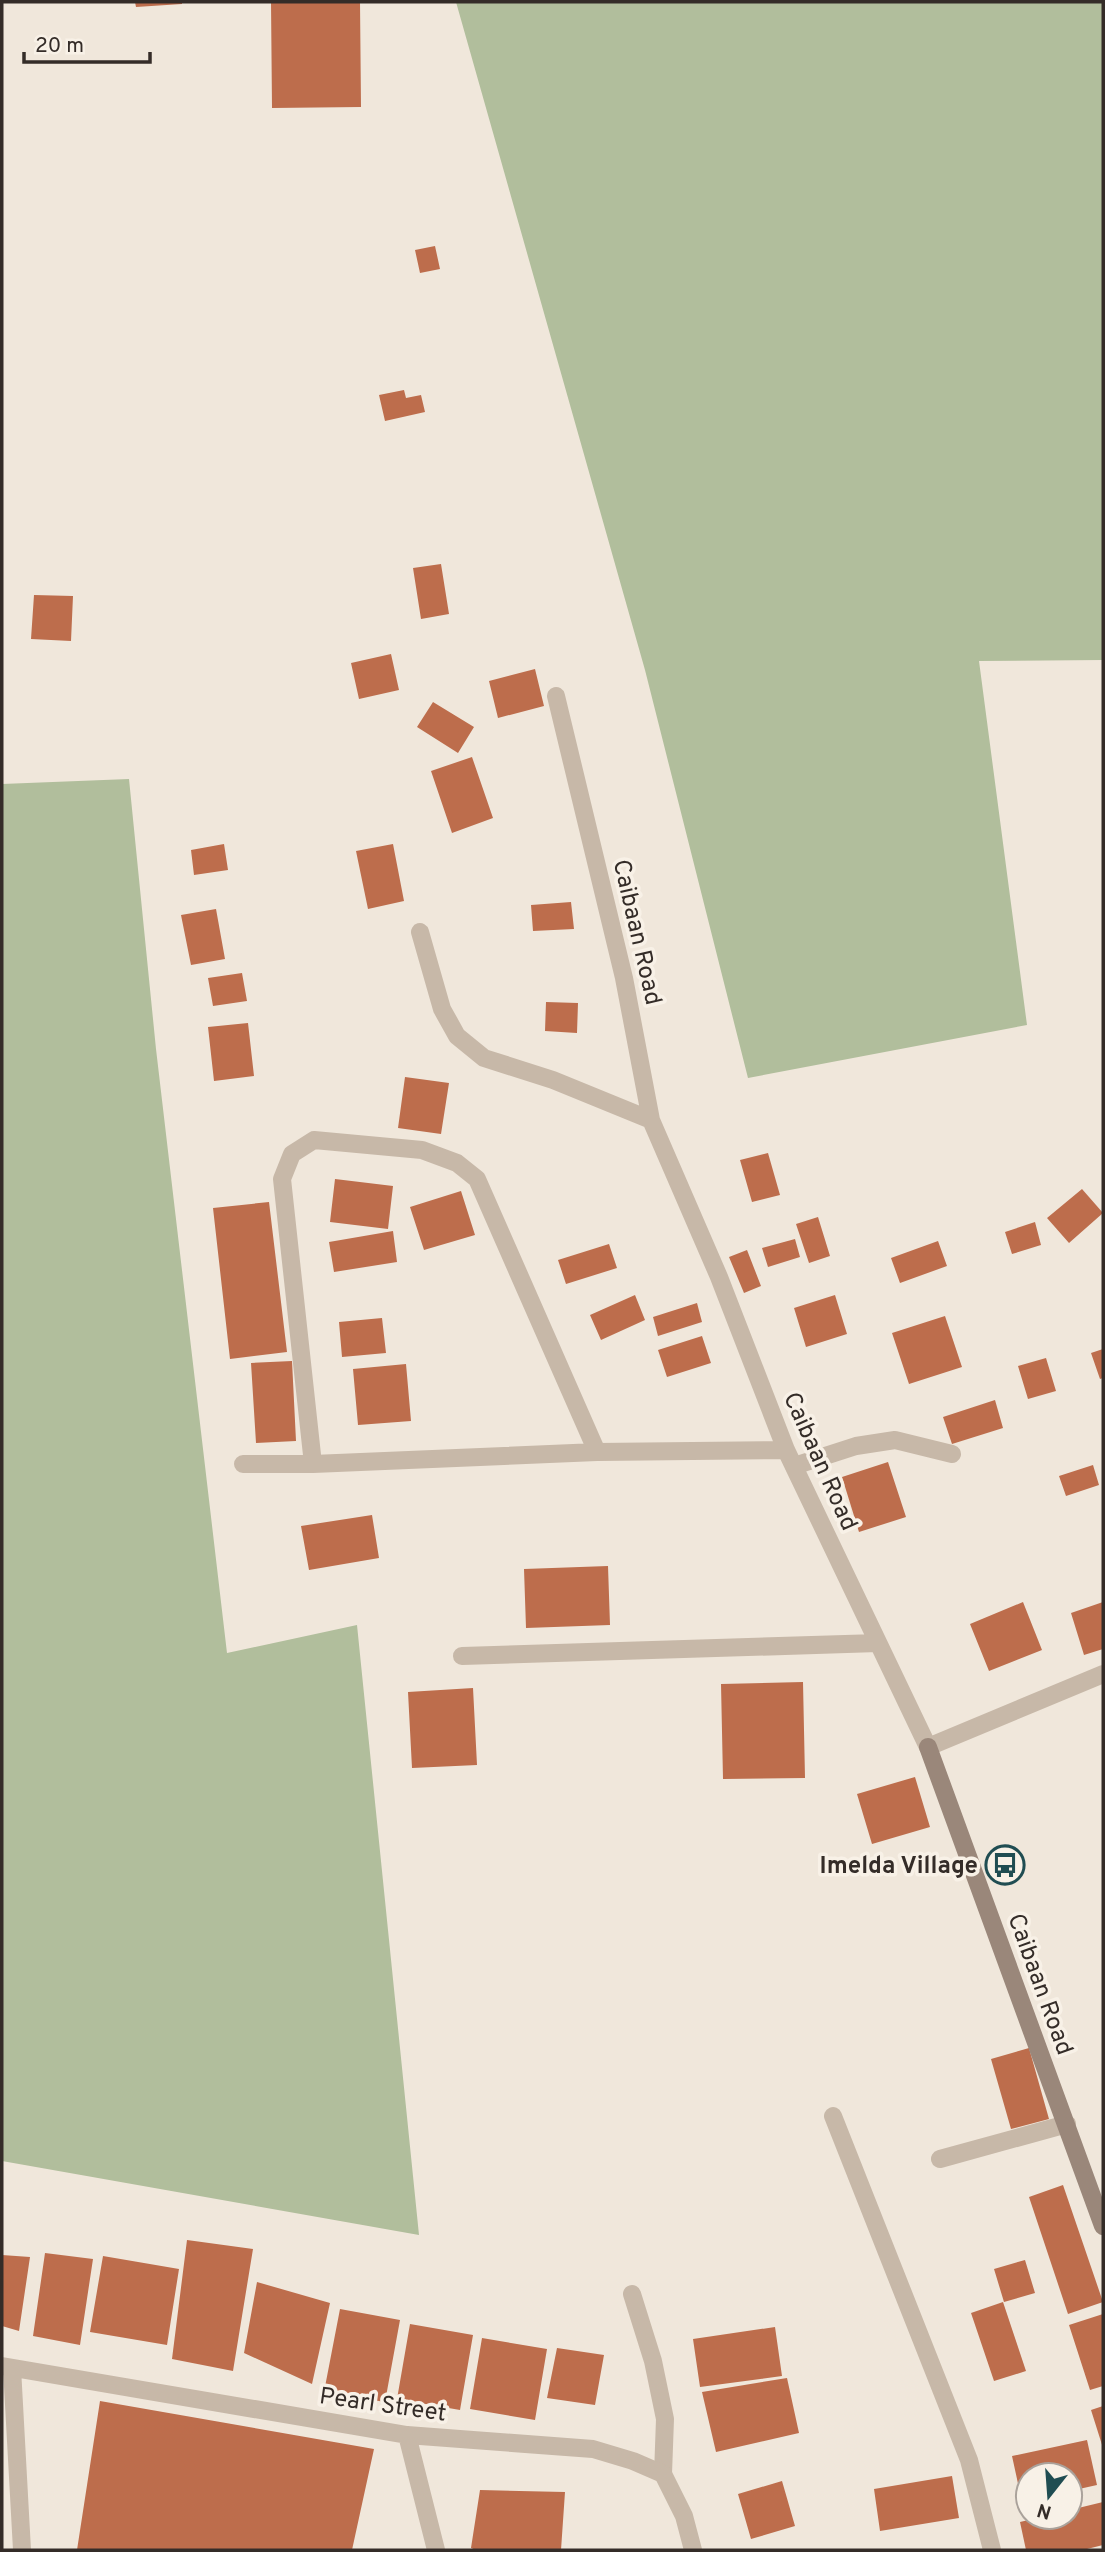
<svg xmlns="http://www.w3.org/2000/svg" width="1105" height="2552" font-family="Overpass,sans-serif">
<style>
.green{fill:#b1be9c}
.building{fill:#bd6d4c}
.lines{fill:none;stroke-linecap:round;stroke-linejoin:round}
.lane{stroke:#c7b8a8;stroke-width:18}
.street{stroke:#c7b8a8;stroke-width:18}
.secondary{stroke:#9a877a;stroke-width:18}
.labels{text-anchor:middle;stroke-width:7;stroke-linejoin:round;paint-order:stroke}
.street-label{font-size:24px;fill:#342c28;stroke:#f8f1e7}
.poi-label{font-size:24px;font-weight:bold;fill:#342c28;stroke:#f8f1e7;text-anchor:end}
</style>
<rect width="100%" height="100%" fill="#f0e7db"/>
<path class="green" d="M 456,2 L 1103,2 L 1103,660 L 979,661 L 1027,1025 L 748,1078 L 645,670 Z
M 129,779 L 156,1049 L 227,1653 L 357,1625 L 419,2235 L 2,2161 L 2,784 Z"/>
<path class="building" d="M 135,2 L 182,2 L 182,4 L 136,7 Z
M 271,2 L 360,2 L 361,107 L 272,108 Z
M 435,246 L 440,269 L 420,273 L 415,250 Z
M 404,390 L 406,398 L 421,395 L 425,412 L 385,421 L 379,395 Z
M 441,564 L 449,614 L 421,619 L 413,568 Z
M 34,595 L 73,596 L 71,641 L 31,639 Z
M 391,654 L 399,690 L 359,699 L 351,663 Z
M 535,669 L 544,706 L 498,718 L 489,681 Z
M 433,702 L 474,727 L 458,753 L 417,727 Z
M 472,757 L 493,818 L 452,833 L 431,771 Z
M 224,844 L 228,870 L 194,875 L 191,850 Z
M 393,844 L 404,901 L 368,909 L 356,851 Z
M 571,902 L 574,929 L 533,931 L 531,905 Z
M 216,909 L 225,959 L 191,965 L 181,915 Z
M 242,973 L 247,1001 L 213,1006 L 208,978 Z
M 546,1002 L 578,1003 L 577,1033 L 545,1031 Z
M 248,1023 L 254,1076 L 214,1081 L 208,1027 Z
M 405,1077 L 449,1083 L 441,1134 L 398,1128 Z
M 768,1153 L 780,1195 L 752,1202 L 740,1160 Z
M 335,1179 L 393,1186 L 388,1229 L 330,1222 Z
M 1082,1189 L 1103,1213 L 1069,1243 L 1047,1218 Z
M 461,1191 L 475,1235 L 424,1250 L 410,1207 Z
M 269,1202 L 287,1352 L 230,1359 L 213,1208 Z
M 818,1217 L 830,1256 L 809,1263 L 796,1224 Z
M 1035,1222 L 1041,1245 L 1012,1254 L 1005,1232 Z
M 393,1231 L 397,1262 L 334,1272 L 329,1242 Z
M 795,1239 L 800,1257 L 768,1267 L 762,1248 Z
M 938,1241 L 947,1266 L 900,1283 L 891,1258 Z
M 609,1244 L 617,1268 L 566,1284 L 558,1260 Z
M 747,1250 L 761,1286 L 744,1293 L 729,1257 Z
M 635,1295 L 645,1320 L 601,1340 L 590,1315 Z
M 835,1295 L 847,1334 L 806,1347 L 794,1308 Z
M 697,1303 L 702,1322 L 658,1336 L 653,1317 Z
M 945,1316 L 962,1367 L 909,1384 L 892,1333 Z
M 382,1318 L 386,1353 L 342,1357 L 339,1322 Z
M 702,1336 L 711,1363 L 667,1377 L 658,1350 Z
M 1103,1349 L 1103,1378 L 1100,1379 L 1091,1353 Z
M 1046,1358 L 1056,1391 L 1028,1399 L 1018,1366 Z
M 292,1361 L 296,1441 L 256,1443 L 251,1363 Z
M 406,1364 L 411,1421 L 358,1425 L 353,1369 Z
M 995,1400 L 1003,1428 L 952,1444 L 943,1417 Z
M 888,1462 L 906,1517 L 859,1532 L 842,1477 Z
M 1093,1465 L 1099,1485 L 1066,1496 L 1059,1476 Z
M 372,1515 L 379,1558 L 309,1570 L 301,1526 Z
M 608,1566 L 610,1625 L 526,1628 L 524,1569 Z
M 1023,1602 L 1042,1650 L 989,1671 L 970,1624 Z
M 1103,1602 L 1103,1649 L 1084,1655 L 1071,1613 Z
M 803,1682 L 805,1778 L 723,1779 L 721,1684 Z
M 473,1688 L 477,1765 L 412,1768 L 408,1692 Z
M 915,1777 L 930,1827 L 872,1844 L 857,1794 Z
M 1029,2048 L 1049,2119 L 1011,2129 L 991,2059 Z
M 1063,2185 L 1103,2302 L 1068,2314 L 1029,2197 Z
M 187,2240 L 253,2249 L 233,2371 L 172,2359 Z
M 45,2253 L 93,2259 L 80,2345 L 33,2336 Z
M 2,2255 L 30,2257 L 19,2331 L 2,2326 Z
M 103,2256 L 179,2269 L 167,2345 L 90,2332 Z
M 1025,2260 L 1035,2293 L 1004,2302 L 994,2269 Z
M 257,2282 L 330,2303 L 312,2384 L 244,2353 Z
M 1003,2302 L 1026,2371 L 994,2381 L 971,2313 Z
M 340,2309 L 400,2320 L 385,2402 L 324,2392 Z
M 1103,2314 L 1103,2386 L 1090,2390 L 1069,2325 Z
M 410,2324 L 473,2335 L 460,2410 L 397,2399 Z
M 775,2327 L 782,2376 L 700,2387 L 693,2339 Z
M 482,2338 L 547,2349 L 535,2420 L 470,2409 Z
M 557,2348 L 604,2355 L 595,2405 L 547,2398 Z
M 787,2378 L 799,2433 L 716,2452 L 702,2392 Z
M 100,2401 L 374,2449 L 352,2550 L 77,2550 Z
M 1103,2406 L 1103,2448 L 1091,2410 Z
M 1087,2440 L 1097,2485 L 1070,2491 L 1070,2475 L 1028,2475 L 1028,2500 L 1022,2502 L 1012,2456 Z
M 952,2476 L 959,2518 L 880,2531 L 874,2489 Z
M 782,2481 L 795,2526 L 751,2539 L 738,2494 Z
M 480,2490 L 565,2492 L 561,2550 L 476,2550 L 471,2548 Z
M 1103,2502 L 1103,2545 L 1083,2550 L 1026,2550 L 1020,2522 L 1041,2517 L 1070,2517 L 1070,2510 Z"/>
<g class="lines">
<path class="lane" d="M 794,1466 L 856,1446 L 895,1440 L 952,1454
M 940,2159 L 1067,2124
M 632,2294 L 653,2361 L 665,2419 L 663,2474"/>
<path class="street" d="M 556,696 L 624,978 L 651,1120 L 719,1277 L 786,1450 L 928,1747 L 1103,1674
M 420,932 L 442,1009 L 457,1036 L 484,1058 L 553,1080 L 651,1120
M 243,1464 L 313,1464 L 597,1452 L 786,1450
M 313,1464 L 282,1179 L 292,1154 L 314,1140 L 422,1150 L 457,1163 L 477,1179 L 597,1452
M 462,1656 L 878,1643
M 833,2116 L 969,2460 L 992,2550
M 2,2366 L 407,2435 L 593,2449 L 633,2461 L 663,2474 L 684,2516 L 693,2550
M 12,2368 L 22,2550
M 407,2435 L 436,2550"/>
<path class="secondary" d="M 928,1747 L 1103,2226"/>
</g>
<defs>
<g id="bus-ring" transform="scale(2.0125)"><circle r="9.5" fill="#f8f1e7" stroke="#204d52" stroke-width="1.5"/><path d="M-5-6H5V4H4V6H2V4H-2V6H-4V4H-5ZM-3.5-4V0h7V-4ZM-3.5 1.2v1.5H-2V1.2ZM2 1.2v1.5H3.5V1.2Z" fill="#204d52"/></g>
</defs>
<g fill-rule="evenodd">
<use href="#bus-ring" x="1005" y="1865"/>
</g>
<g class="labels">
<g class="street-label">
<text transform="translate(638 932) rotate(77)" y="8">Caibaan Road</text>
<text transform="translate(821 1461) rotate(66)" y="8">Caibaan Road</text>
<text transform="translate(1041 1984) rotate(70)" y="8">Caibaan Road</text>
<text transform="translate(383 2404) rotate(8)" y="8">Pearl Street</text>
</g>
<g class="poi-label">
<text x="978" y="1873">Imelda Village</text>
</g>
</g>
<rect width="1105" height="2552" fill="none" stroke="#342c28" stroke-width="7"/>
<g transform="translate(1049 2496) rotate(197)"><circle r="33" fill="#f8f1e7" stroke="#aaa29b" stroke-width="2"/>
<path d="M0-5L12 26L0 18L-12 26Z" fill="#204d52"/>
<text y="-10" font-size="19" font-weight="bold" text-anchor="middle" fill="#342c28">N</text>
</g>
<path d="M24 52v10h126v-10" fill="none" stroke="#342c28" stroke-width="3.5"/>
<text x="35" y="52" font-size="21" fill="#342c28" stroke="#f8f1e7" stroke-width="5" paint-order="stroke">20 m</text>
</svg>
